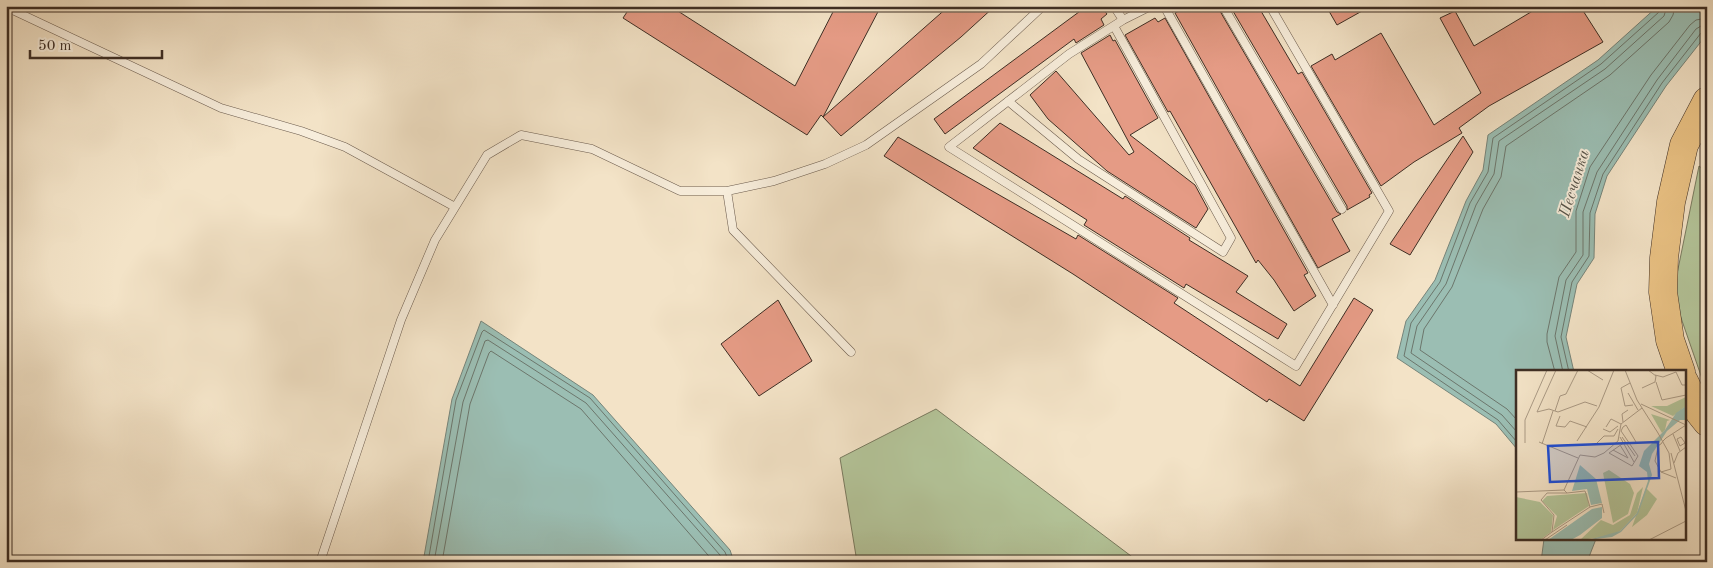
<svg xmlns="http://www.w3.org/2000/svg" width="1713" height="568" font-family="'Old Standard TT',serif">
<style>
.green{fill:#b4c59a;stroke:#797a5f}
.water{fill:#9bbeb3;stroke:#76847a}
.lines{fill:none;stroke-linecap:round;stroke-linejoin:round}
.shore{stroke:#6c766c;stroke-width:1}
.building{fill:#e59b85;stroke:#3e2e24}
.lane-casing{stroke:#6b5b4d;stroke-width:9}
.highway-casing{stroke:#3e2e24;stroke-width:29}
.lane{stroke:#f7eddb;stroke-width:8}
.highway{stroke:#eac284;stroke-width:28}
.labels{text-anchor:middle;stroke-width:4;stroke-linejoin:round;paint-order:stroke}
.water-label{font-size:16px;font-style:italic;fill:#555248;stroke:#f7eddb}
.inset-road{fill:none;stroke:#ab9b86;stroke-width:1}
.view{fill:#1d4ed8;fill-opacity:0.15;stroke:#1d4ed8;stroke-width:2.5}
.inset-edge{fill:none;stroke:#3e2e24;stroke-width:2.5}
</style>
<rect width="100%" height="100%" fill="#f3e3c7"/>
<filter id="stains"><feTurbulence type="fractalNoise" baseFrequency=".004" numOctaves="4"/><feColorMatrix values="0 0 0 0 .2 0 0 0 0 .09 0 0 0 0 .02 0 0 0 .5 -.17"/></filter>
<radialGradient id="worn" r=".72"><stop offset=".6" stop-color="#630" stop-opacity="0"/><stop offset="1" stop-color="#630" stop-opacity=".3"/></radialGradient>
<path class="green" d="M 1699,166 L 1707,172 L 1707,393 L 1679,312 L 1675,284 Z
M 936,409 L 1139,562 L 857,562 L 840,458 Z"/>
<path class="water" d="M 1658,6 L 1707,6 L 1707,34 L 1666,86 L 1607,176 L 1595,214 L 1594,258 L 1577,284 L 1566,337 L 1574,372 L 1517,372 L 1517,449 L 1496,424 L 1397,358 L 1406,321 L 1435,280 L 1466,201 L 1483,170 L 1488,135 L 1598,60 Z
M 481,321 L 593,395 L 730,550 L 734,562 L 423,562 L 452,399 Z
M 1544,539 L 1596,539 L 1587,562 L 1541,562 Z"/>
<g class="lines">
<path class="shore" d="M 1555,372 L 1547,342 L 1547,334 L 1559,277 L 1576,252 L 1576,211 L 1590,167 L 1651,75 L 1690,25 L 1696,20 L 1707,18
M 1563,372 L 1555,336 L 1566,280 L 1583,255 L 1583,212 L 1597,172 L 1657,80 L 1696,29 L 1701,26 L 1707,25
M 1569,372 L 1561,337 L 1572,282 L 1589,256 L 1590,213 L 1603,174 L 1662,83 L 1701,33 L 1707,31
M 1517,420 L 1507,409 L 1420,350 L 1424,329 L 1452,287 L 1483,209 L 1501,177 L 1506,146 L 1610,75 L 1669,22 L 1673,15 L 1675,6
M 1517,432 L 1502,415 L 1411,353 L 1417,326 L 1446,284 L 1476,205 L 1494,174 L 1499,141 L 1605,69 L 1664,16 L 1667,6
M 1517,442 L 1498,420 L 1404,356 L 1411,323 L 1440,282 L 1470,203 L 1488,172 L 1493,138 L 1601,64 L 1659,12 L 1661,6
M 428,562 L 456,400 L 482,332 L 484,330 L 590,398 L 725,552 L 729,562
M 434,562 L 463,402 L 485,341 L 488,340 L 586,403 L 720,555 L 722,562
M 442,562 L 470,404 L 489,353 L 491,351 L 581,409 L 714,562"/>
</g>
<path class="building" d="M 631,6 L 670,6 L 795,86 L 836,6 L 881,6 L 823,117 L 821,115 L 807,135 L 623,18 Z
M 949,6 L 995,6 L 961,37 L 841,136 L 823,117 Z
M 1087,6 L 1101,6 L 1107,14 L 1101,19 L 1104,25 L 1076,43 L 1074,39 L 945,134 L 934,119 Z
M 1188,6 L 1217,6 L 1337,212 L 1341,214 L 1332,219 L 1350,251 L 1318,268 L 1175,13 Z
M 1230,6 L 1258,6 L 1298,74 L 1302,72 L 1372,193 L 1369,195 L 1370,197 L 1347,210 L 1347,206 Z
M 1326,6 L 1371,6 L 1337,25 Z
M 1541,6 L 1580,6 L 1603,42 L 1489,106 L 1459,128 L 1462,133 L 1414,162 L 1381,186 L 1311,66 L 1332,54 L 1335,60 L 1381,33 L 1434,125 L 1481,93 L 1440,18 L 1455,11 L 1474,46 Z
M 1155,18 L 1158,22 L 1165,18 L 1308,273 L 1304,275 L 1316,296 L 1294,311 L 1274,280 L 1258,260 L 1256,263 L 1170,111 L 1168,112 L 1125,35 Z
M 1110,35 L 1113,41 L 1115,40 L 1158,118 L 1130,135 L 1195,185 L 1208,209 L 1196,228 L 1107,171 L 1048,119 L 1030,95 L 1056,71 L 1129,155 L 1134,152 L 1081,53 Z
M 1000,123 L 1123,199 L 1125,196 L 1190,238 L 1189,240 L 1248,276 L 1236,292 L 1287,324 L 1278,339 L 1186,284 L 1184,288 L 1084,225 L 1087,220 L 973,148 Z
M 1463,136 L 1473,152 L 1410,255 L 1390,244 Z
M 898,137 L 1076,239 L 1078,235 L 1178,298 L 1174,303 L 1300,386 L 1354,298 L 1373,310 L 1304,421 L 1269,399 L 1267,402 L 1073,274 L 884,156 Z
M 778,300 L 812,361 L 759,396 L 721,344 Z"/>
<g class="lines">
<g class="lane-casing">
<path id="lane" d="M 1114,6 L 1123,20
M 1151,6 L 1123,20 L 1069,54 L 949,147 L 1296,366 L 1389,211 L 1270,6
M 1164,6 L 1333,305
M 1223,6 L 1342,209
M 6,7 L 221,108 L 301,131 L 345,147 L 455,207
M 1008,101 L 1078,159 L 1223,252 L 1231,238 L 1114,26
M 727,191 L 733,230 L 851,352
M 320,562 L 401,320 L 435,240 L 487,155 L 521,135 L 592,149 L 680,191 L 727,191 L 774,181 L 825,164 L 866,145 L 981,64 L 1043,6"/>
</g>
<g class="highway-casing">
<path id="highway" d="M 1681,372 L 1670,340 L 1663,292 L 1664,258 L 1671,202 L 1684,145 L 1707,101
M 1684,381 L 1699,412 L 1707,422"/>
</g>
<use href="#lane" class="lane"/>
<use href="#highway" class="highway"/>
</g>
<g class="labels">
<g class="water-label">
<text transform="translate(1573 183) rotate(-73)" y="6">Песчанка</text>
</g>
</g>
<g transform="translate(1516 370)">
<rect width="170" height="170" fill="#f3e3c7"/>
<path d="M 170,27 L 170,36 L 157,46 L 135,36 L 151,36 ZM 135,44 L 154,50 L 151,51 L 149,60 L 146,63 ZM 93,100 L 114,114 L 118,123 L 112,144 L 97,153 L 87,103 ZM 127,117 L 121,143 L 104,161 L 95,166 L 64,170 L 85,150 L 97,155 L 114,145 L 121,123 ZM 130,118 L 141,129 L 131,145 L 116,157 ZM 71,123 L 73,136 L 37,160 L 41,146 L 26,131 L 31,126 ZM 0,127 L 24,132 L 37,145 L 35,162 L 24,170 L 0,170 Z" fill="#b4c59a"/>
<path d="M 170,36 L 170,50 L 164,50 L 151,61 L 136,84 L 133,94 L 136,105 L 122,144 L 105,162 L 96,167 L 72,170 L 104,161 L 121,143 L 132,111 L 131,102 L 123,96 L 128,81 L 149,60 L 160,43 ZM 64,95 L 80,109 L 86,133 L 75,135 L 71,119 L 56,121 ZM 86,137 L 86,148 L 64,165 L 55,170 L 32,170 L 76,139 Z" fill="#9bbeb3"/>
<path class="inset-road" d="M 40,0 L 21,42 L 33,39 L 42,42 L 69,32 L 81,36M 71,0 L 87,10M 109,0 L 121,30 L 142,63 L 148,74 L 153,83 L 155,99 L 145,102 L 139,91 L 142,77 L 143,75 L 145,74 L 147,71 L 150,68 L 170,55M 139,5 L 147,7 L 160,2 L 166,15 L 170,15M 140,12 L 146,30 L 170,25M 114,13 L 105,18 L 109,36 L 117,35M 126,18 L 139,12 L 140,6 L 132,0M 112,23 L 122,40M 125,34 L 170,55M 39,41 L 44,26 L 50,24 L 62,0M 44,46 L 40,56 L 49,57 L 54,51 L 71,57M 107,52 L 106,44 L 112,40M 90,57 L 95,49 L 105,54M 87,59 L 94,62 L 102,56M 157,64 L 164,81M 104,67 L 118,92M 106,67 L 119,86M 61,71 L 83,37 L 98,0M 23,72 L 62,88M 109,72 L 93,83 L 116,96 L 122,86 L 105,61 L 107,57 L 110,55 L 120,72M 9,73 L 9,50 L 31,0M 169,73 L 164,76 L 161,69 L 165,67 L 169,73 L 170,75M 26,74 L 37,41M 80,74 L 88,66 L 98,66 L 102,59M 104,75 L 112,88M 97,80 L 112,88M 155,83 L 170,141M 158,93 L 162,83 L 170,77M 145,102 L 160,108M 0,122 L 48,120 L 64,85 L 79,87 L 88,83 L 102,71 L 105,54 L 126,38M 51,123 L 69,121 L 74,137M 36,162 L 74,137 L 86,134 L 88,143M 25,170 L 36,162 L 38,145 L 25,130 L 31,123 L 51,123 L 48,120M 29,170 L 51,155M 133,170 L 170,151"/>
<path class="view" d="M 142,72 L 143,108 L 34,112 L 32,76 Z"/>
<rect width="170" height="170" class="inset-edge"/>
</g>
<rect width="1713" height="568" fill="none" stroke="#f3e3c7" stroke-width="25"/>
<rect x="8" y="8" width="1698" height="553" fill="none" stroke="#3e2e24" stroke-width="2.5"/>
<rect x="12" y="12" width="1688" height="543" fill="none" stroke="#3e2e24"/>
<path d="M30 50v8h132v-8" fill="none" stroke="#3e2e24" stroke-width="2.5"/>
<text x="38" y="50" font-size="15" fill="#3e2e24" stroke="#f7eddb" stroke-width="4" paint-order="stroke">50 m</text>
<rect width="100%" height="100%" filter="url(#stains)"/>
<rect width="100%" height="100%" fill="url(#worn)"/>
</svg>
